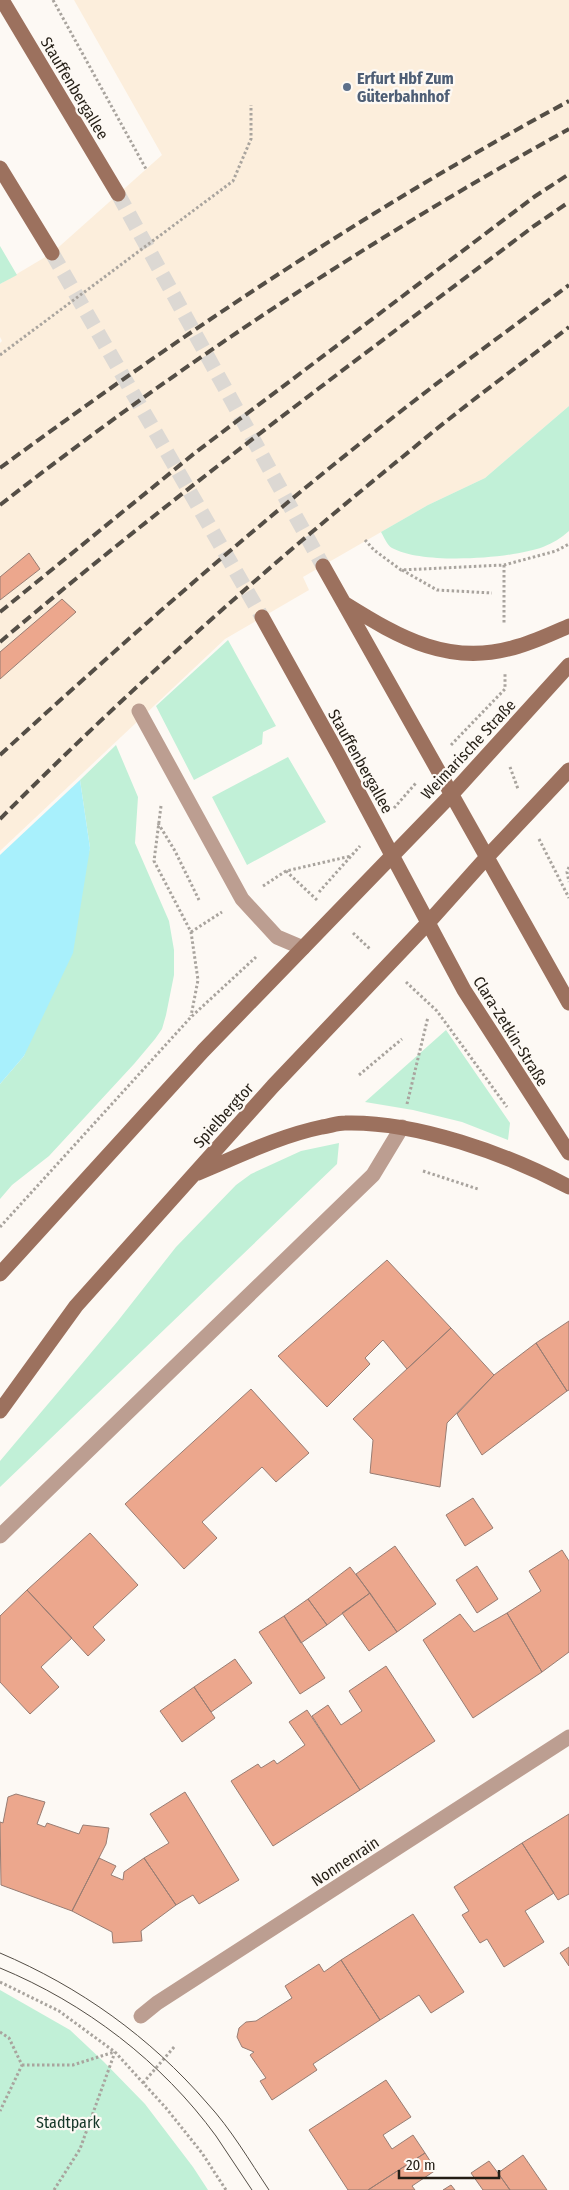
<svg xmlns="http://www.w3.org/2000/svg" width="569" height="2190" font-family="'Fira Sans Condensed',sans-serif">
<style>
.built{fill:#fceedc}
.green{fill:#c1f0d7}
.water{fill:#a8f0fc}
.building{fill:#eca78d;stroke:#987d73}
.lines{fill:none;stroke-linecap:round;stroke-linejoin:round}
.secondary-tunnel{stroke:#dcd8d3;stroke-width:15;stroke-dasharray:15 8;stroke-linecap:butt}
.path{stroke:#a9a49e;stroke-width:3;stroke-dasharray:2.5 2.5;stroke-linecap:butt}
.lane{stroke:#bc9e91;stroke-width:15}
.street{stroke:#bc9e91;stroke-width:15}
.secondary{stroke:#9c715e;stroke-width:15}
.tram{stroke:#544e46;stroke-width:1}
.rail{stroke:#544e46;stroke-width:4;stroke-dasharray:10 5;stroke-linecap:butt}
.service-dot{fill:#5c6f8a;stroke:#fdf9f4;stroke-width:2}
.labels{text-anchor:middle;stroke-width:4.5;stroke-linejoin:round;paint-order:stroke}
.service-label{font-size:16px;font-weight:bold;fill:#4e5e75;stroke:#fdf9f4;text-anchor:start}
.street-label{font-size:16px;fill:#241e15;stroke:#fdf9f4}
.park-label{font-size:16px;fill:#143627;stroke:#fdf9f4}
</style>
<rect width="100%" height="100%" fill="#fdf9f4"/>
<path class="built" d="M 74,0 L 569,0 L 569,406 L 485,478 L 428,505 L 303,577 L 309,590 L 225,639 L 0,851 L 0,343 L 2,341 L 0,337 L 0,284 L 52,253 L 162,155 Z"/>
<path class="green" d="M 0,246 L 17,275 L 0,284 Z
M 569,406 L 569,531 C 561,538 553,543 543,547 C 510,559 423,565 392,548 C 387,545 384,537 381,532 L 428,505 L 485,478 Z
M 228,640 L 276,726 L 263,732 L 262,744 L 194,780 L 156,706 Z
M 116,745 L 138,797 L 135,843 L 169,921 L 174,950 L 174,975 L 166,1015 L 162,1029 L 155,1039 L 134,1064 L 49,1156 L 12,1185 L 0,1199 L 0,1084 L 24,1056 L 90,848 L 80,780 Z
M 288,757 L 326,822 L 247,865 L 212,797 Z
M 446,1030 L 510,1123 L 508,1140 L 462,1122 L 413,1110 L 365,1102 Z
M 339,1143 L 337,1164 L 0,1487 L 0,1461 L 117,1322 L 176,1247 L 236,1185 L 251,1174 L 301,1151 Z
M 0,1990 L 70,2030 L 104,2062 L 145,2104 L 193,2167 L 208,2190 L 0,2190 Z"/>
<path class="water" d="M 80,780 L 90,848 L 73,953 L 24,1056 L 0,1084 L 0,855 Z"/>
<path class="building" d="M 29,553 L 40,569 L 0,600 L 0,577 Z
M 62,599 L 76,612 L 0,679 L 0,652 Z
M 387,1260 L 451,1328 L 407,1369 L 383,1340 L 365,1358 L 370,1364 L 327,1407 L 278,1356 Z
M 569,1321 L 569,1390 L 567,1391 L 536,1343 Z
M 451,1328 L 494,1375 L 447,1423 L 440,1487 L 370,1473 L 373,1440 L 353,1419 Z
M 536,1343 L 567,1391 L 482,1455 L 457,1414 L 494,1375 Z
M 251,1389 L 309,1453 L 276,1482 L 262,1467 L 202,1522 L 217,1538 L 184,1569 L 125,1504 Z
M 473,1498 L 493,1528 L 465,1546 L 446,1515 Z
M 90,1533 L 138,1585 L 93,1627 L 105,1640 L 88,1656 L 27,1590 Z
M 395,1546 L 436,1604 L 397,1632 L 356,1574 Z
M 562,1550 L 569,1561 L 569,1652 L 542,1672 L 507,1613 L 541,1591 L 529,1571 Z
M 477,1566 L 498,1599 L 477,1613 L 456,1580 Z
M 350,1567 L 370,1593 L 327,1625 L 308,1599 Z
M 27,1590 L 72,1638 L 41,1667 L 59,1687 L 30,1714 L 0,1682 L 0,1616 Z
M 370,1593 L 397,1632 L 369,1651 L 342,1613 Z
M 308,1599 L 327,1625 L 301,1643 L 284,1616 Z
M 507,1613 L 542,1672 L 473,1718 L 423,1640 L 460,1614 L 474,1632 Z
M 284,1616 L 325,1678 L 300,1694 L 259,1632 Z
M 235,1659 L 252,1683 L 211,1712 L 194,1687 Z
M 386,1666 L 435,1741 L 360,1790 L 312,1716 L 328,1705 L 341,1725 L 362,1711 L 349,1691 Z
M 194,1687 L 215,1718 L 182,1742 L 160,1711 Z
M 307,1710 L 360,1790 L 273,1846 L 231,1781 L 258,1764 L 261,1768 L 274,1760 L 277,1764 L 305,1745 L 289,1722 Z
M 185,1792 L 239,1880 L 199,1904 L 193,1895 L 176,1905 L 144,1858 L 169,1843 L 150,1814 Z
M 16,1794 L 45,1802 L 37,1824 L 45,1827 L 47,1823 L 79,1834 L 83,1825 L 109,1828 L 106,1844 L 72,1911 L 1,1885 L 0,1822 L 3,1823 L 8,1797 Z
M 569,1814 L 569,1894 L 558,1900 L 522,1843 Z
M 522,1843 L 554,1893 L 525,1911 L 544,1942 L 504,1967 L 487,1939 L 480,1943 L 462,1915 L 469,1911 L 454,1887 Z
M 99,1858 L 116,1866 L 111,1875 L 123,1880 L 124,1872 L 144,1858 L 176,1905 L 141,1931 L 142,1941 L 113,1943 L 112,1932 L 72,1911 Z
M 413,1914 L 464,1992 L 431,2013 L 419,1995 L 380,2020 L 341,1960 Z
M 569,1947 L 569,1966 L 560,1953 Z
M 341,1960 L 380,2020 L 313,2064 L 317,2070 L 272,2100 L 260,2081 L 266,2078 L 250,2055 L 254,2052 L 242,2047 L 237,2037 L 239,2028 L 246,2022 L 256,2021 L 292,1998 L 285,1986 L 319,1964 L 324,1972 Z
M 386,2080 L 411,2117 L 383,2135 L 392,2149 L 413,2135 L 425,2153 L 368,2190 L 348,2190 L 309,2130 Z
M 425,2153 L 436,2170 L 412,2186 L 415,2190 L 368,2190 Z
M 523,2155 L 547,2190 L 510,2190 L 498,2173 Z
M 489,2161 L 498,2173 L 510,2190 L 483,2190 L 471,2173 Z
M 451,2185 L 455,2190 L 443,2190 Z"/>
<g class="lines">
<path class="secondary-tunnel" d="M 118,194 L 323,566
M 52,253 L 262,617"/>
<path class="path" d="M 53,0 L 146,169
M 0,355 L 233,181 L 251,139 L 251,105
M 365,540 L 374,550 L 401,570 L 504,565 L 556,551 L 569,544
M 504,565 L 504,624
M 402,570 L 437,590 L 492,593
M 451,745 L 505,689 L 505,673
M 510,767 L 518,789
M 161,806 L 154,861 L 191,932 L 198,980 L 191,1016
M 394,808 L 416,783
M 158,823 L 175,851 L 199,900
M 539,839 L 569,898
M 569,867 L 567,872 L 569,882
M 286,871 L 317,900
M 263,886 L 286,871 L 351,856
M 319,892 L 360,846
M 191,932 L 222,912
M 353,933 L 370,949
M 406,982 L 437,1011 L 507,1107
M 359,1075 L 402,1039
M 407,1104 L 428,1017
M 423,1171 L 478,1189
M 0,1227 L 191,1017 L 256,957
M 0,1982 L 59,2011 L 115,2052 L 166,2108 L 202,2153 L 226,2190
M 0,2032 L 9,2038 L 22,2065 L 0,2111
M 22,2065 L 73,2065 L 114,2052
M 143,2083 L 175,2046
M 54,2190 L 80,2149 L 115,2052"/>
<path class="lane" d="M 139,711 L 242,899 L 277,937 L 303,948"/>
<path class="street" d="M 0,1536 L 373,1175 L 402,1127
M 141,2016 L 157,2003 L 569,1737"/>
<path class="secondary" d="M 2,0 L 118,194
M 0,168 L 52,253
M 323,566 L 569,1003
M 344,603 C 400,638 451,668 519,646 C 536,641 553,633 569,626
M 262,617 L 338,754 L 464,990 L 569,1153
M 198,1173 C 239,1156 279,1136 322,1127 C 330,1126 337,1123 345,1123 C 416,1121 507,1154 569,1187
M 0,1274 L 203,1051 L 452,794 L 569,665
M 0,1411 L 76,1306 L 273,1086 L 427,924 L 487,857 L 569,770"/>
<path class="tram" d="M 0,1953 C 80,1987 150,2037 207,2103 C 231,2129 249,2160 269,2190
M 0,1968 C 85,2003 162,2062 216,2136 C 228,2154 240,2172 252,2190"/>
<path class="rail" d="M 0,468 C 182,334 370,208 569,101
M 0,505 C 179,365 370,239 569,129
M 0,612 L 196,452 L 534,197 L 569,174
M 0,642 C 172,496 354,362 534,226 L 569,202
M 0,755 C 131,635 265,517 405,408 C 459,366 514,326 569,285
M 0,819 C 130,688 268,566 411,450 C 462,407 516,368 569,327"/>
</g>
<circle class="service-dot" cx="347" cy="87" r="5"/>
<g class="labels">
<g class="service-label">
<text x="357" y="84">Erfurt Hbf Zum<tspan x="357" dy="18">Güterbahnhof</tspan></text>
</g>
<g class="street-label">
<text transform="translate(75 88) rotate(59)" y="6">Stauffenbergallee</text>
<text transform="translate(468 749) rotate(-47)" y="6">Weimarische Straße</text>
<text transform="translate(361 761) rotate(61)" y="6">Stauffenbergallee</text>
<text transform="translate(511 1031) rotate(58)" y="6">Clara-Zetkin-Straße</text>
<text transform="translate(223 1115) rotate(-48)" y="6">Spielbergtor</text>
<text transform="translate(345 1861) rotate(-33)" y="6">Nonnenrain</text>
</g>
<g class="park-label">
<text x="68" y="2128">Stadtpark</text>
</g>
</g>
<path d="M399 2170v8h100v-8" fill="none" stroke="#241e15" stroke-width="2.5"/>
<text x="406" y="2170" font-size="15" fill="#241e15" stroke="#fdf9f4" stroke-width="4" paint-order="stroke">20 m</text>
</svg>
